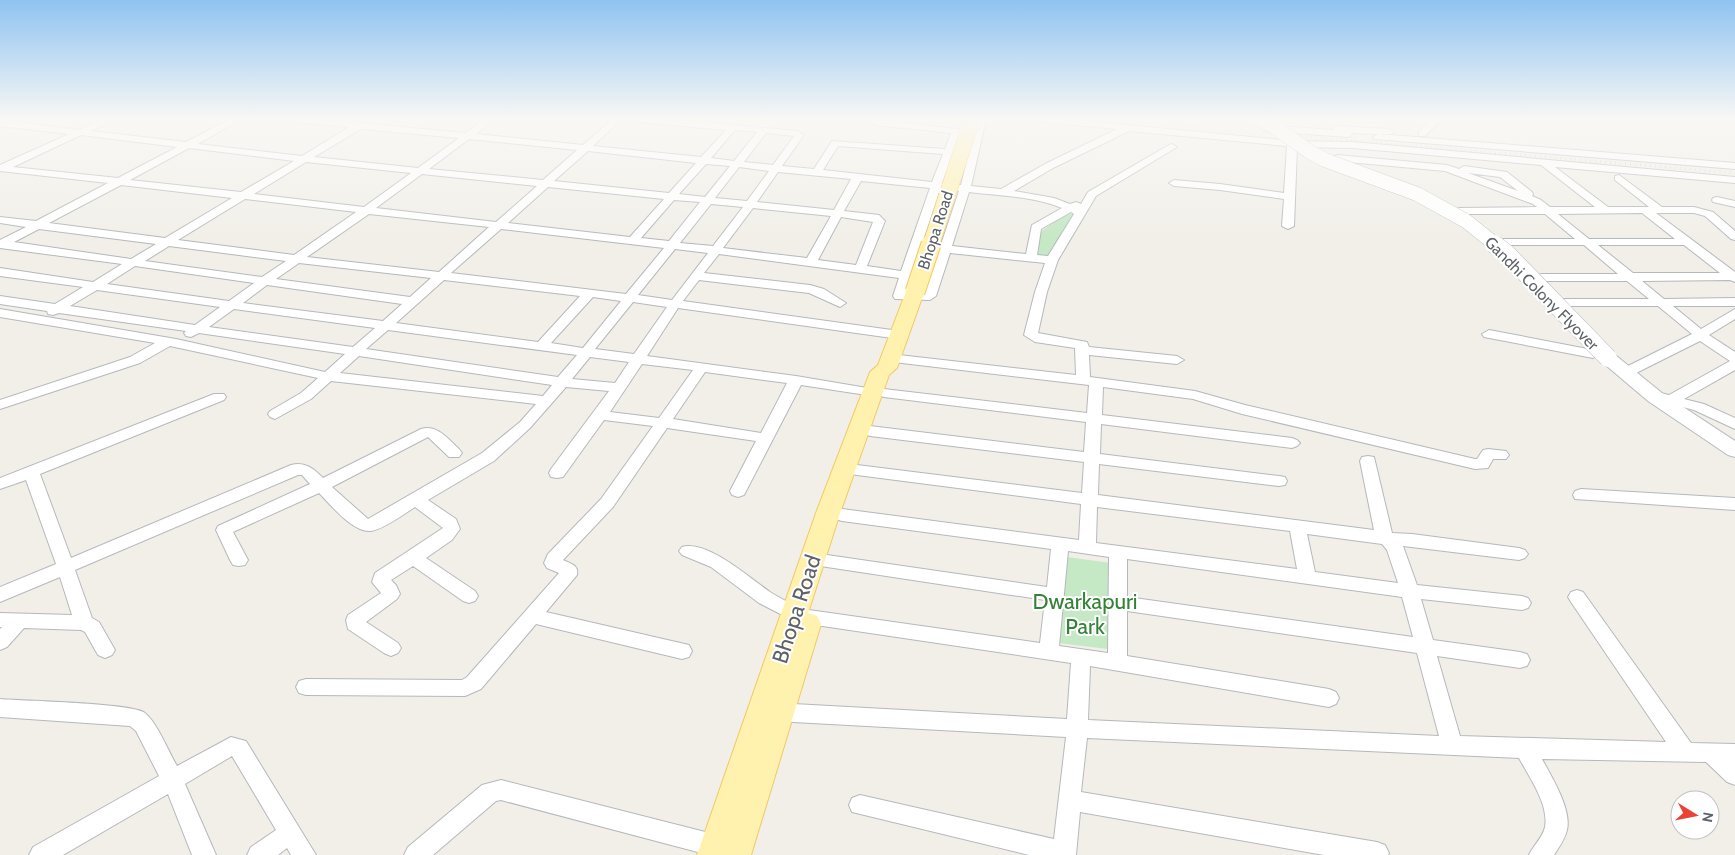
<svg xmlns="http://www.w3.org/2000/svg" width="1735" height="855" font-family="Cabin,sans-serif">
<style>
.green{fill:#c5e8c5}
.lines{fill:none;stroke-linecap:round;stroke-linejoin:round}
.street-casing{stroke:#b5b8bc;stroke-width:2}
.secondary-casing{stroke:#b6babf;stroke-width:2}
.primary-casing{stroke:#f2c960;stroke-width:2}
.street{fill:#fff;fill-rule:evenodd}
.secondary{fill:#fff;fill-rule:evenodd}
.primary{fill:#fff2af;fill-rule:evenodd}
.rail{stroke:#b6b7b8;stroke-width:2.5;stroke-dasharray:0.5 4.5;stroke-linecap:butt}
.secondary-bridge-far1-casing{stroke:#b6babf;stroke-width:15;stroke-linecap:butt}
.secondary-bridge-casing{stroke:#b6babf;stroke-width:19;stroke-linecap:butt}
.primary-bridge-far1-casing{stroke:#f2c960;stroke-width:17;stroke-linecap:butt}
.primary-bridge-casing{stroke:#f2c960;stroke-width:21;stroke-linecap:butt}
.secondary-bridge-far1{stroke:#fff;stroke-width:14}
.secondary-bridge{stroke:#fff;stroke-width:18}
.primary-bridge-far1{stroke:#fff2af;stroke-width:16}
.primary-bridge{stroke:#fff2af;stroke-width:19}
.labels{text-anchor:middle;stroke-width:4;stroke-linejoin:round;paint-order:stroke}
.far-street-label{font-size:16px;fill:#5f6368;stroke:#fff}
.near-park-label{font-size:22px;fill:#348238;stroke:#fff}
.near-street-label{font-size:22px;fill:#5f6368;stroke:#fff}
</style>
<rect width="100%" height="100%" fill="#f1efe8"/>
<path class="green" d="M 1068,213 L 1076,215 L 1051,257 L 1037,255 L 1040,232 Z
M 1067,557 L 1111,563 L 1108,649 L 1058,643 Z"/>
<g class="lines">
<g class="street-casing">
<path id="street" d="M 103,119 L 115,119 L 91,131 L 186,142 L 230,119 L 241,119 L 198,144 L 302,156 L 349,127 L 292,122 L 288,119 L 318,119 L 465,133 L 485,119 L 495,119 L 476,134 L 583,145 L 613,119 L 622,119 L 593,146 L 701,157 L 726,130 L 638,122 L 633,119 L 667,119 L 798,131 L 804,135 L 782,166 L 814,169 L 832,141 L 945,149 L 951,133 L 875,125 L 873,123 L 878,120 L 967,130 L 967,134 L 960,134 L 942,183 L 961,185 L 977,120 L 986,119 L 971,186 L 1001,189 L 1045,164 L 1117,129 L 1040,122 L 1036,119 L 1066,119 L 1292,141 L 1353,142 L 1735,177 L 1735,183 L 1555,167 L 1608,207 L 1649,207 L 1615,180 L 1615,176 L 1619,175 L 1662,207 L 1694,207 L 1713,212 L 1735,231 L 1735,240 L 1731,239 L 1705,216 L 1694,213 L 1656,213 L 1735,272 L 1735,282 L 1730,280 L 1642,281 L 1664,299 L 1735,298 L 1735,306 L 1673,306 L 1701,329 L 1735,309 L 1735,319 L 1709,335 L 1735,352 L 1735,370 L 1684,399 L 1704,404 L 1735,418 L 1735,429 L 1694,410 L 1647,398 L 1645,395 L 1647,392 L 1652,391 L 1669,395 L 1730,361 L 1700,341 L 1636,373 L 1626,373 L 1624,370 L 1626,367 L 1692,334 L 1658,306 L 1560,306 L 1558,303 L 1564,299 L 1649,299 L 1627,281 L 1537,281 L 1535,278 L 1541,274 L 1618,274 L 1584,245 L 1504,245 L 1498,242 L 1504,239 L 1575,239 L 1545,214 L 1459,214 L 1454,211 L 1459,208 L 1537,207 L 1533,204 L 1445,171 L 1337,161 L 1332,158 L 1337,155 L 1447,165 L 1459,169 L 1464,166 L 1507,172 L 1532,192 L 1533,194 L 1532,196 L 1541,200 L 1550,207 L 1595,207 L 1541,165 L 1353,148 L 1297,147 L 1294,226 L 1288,229 L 1282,226 L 1284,199 L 1220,190 L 1174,186 L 1169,183 L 1174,180 L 1220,184 L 1284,193 L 1287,146 L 1129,131 L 1053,168 L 1014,191 L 1054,198 L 1070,204 L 1076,202 L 1081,204 L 1088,192 L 1169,145 L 1172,144 L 1177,147 L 1096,196 L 1058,260 L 1047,292 L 1038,333 L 1087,342 L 1089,347 L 1177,356 L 1184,360 L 1177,364 L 1089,355 L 1090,377 L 1195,391 L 1245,405 L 1475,459 L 1477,459 L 1483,450 L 1488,449 L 1506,451 L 1509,455 L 1506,459 L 1493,459 L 1488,468 L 1475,469 L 1242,414 L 1193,399 L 1103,387 L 1102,415 L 1292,438 L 1297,440 L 1300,443 L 1297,446 L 1292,448 L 1101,424 L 1100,454 L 1279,476 L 1285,477 L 1287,481 L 1285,485 L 1279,486 L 1099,464 L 1098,495 L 1374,530 L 1360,461 L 1362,457 L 1368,456 L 1374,457 L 1392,533 L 1412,534 L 1519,548 L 1525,550 L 1528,554 L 1525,558 L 1519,560 L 1403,546 L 1417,585 L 1522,596 L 1528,598 L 1531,603 L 1528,608 L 1522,610 L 1421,599 L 1433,640 L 1520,652 L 1527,654 L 1530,660 L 1527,666 L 1520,668 L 1437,656 L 1460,736 L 1666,742 L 1571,602 L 1568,597 L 1571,592 L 1577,590 L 1583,592 L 1691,743 L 1735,744 L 1735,785 L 1727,782 L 1706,762 L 1542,759 C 1551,776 1572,809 1567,830 C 1565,839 1559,847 1554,855 L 1529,855 C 1533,846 1543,837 1545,827 C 1549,804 1529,777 1519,758 L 1087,738 L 1081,792 L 1377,842 L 1385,845 L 1389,853 L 1388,855 L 1324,855 L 1080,812 L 1076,855 L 1029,855 L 852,812 L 849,805 L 852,798 L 860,795 L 1054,839 L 1066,737 L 775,721 L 768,718 L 765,712 L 768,706 L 775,703 L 1067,719 L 1071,663 L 809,624 L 802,622 L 801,619 L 794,621 L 759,603 L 711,567 L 682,555 L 679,551 L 682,547 C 706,539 750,578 770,592 C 779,598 790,603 801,609 L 802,612 L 809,610 L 1040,643 L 1045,600 L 827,567 L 821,566 L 818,561 L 821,556 L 827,555 L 1047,587 L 1051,549 L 842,521 L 836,519 L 834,515 L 836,511 L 842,509 L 1079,540 L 1081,504 L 857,475 L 851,474 L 849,470 L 851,466 L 857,465 L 1082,493 L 1084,462 L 870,436 L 865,434 L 862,431 L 865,428 L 870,426 L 1084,452 L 1086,422 L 884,397 L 878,395 L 873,396 L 801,385 L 744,495 L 738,497 L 732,495 L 730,491 L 756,441 L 667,428 L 613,507 L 563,560 C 571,564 579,565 577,575 L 546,612 L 689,645 L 692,651 L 689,657 L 682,659 L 536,624 L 481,689 L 465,696 L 306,695 L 299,693 L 296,687 L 299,681 L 306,679 L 462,680 L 467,677 L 559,573 L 547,568 L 544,563 L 548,554 L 601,499 L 653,426 L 604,420 L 563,477 L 557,478 L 551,477 L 549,473 L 551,469 L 609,391 L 566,387 L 530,428 L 494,461 L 428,500 L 456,519 L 460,529 L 452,540 L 426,558 L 475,591 L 478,596 L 475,601 L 469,603 L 463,601 L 413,566 L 391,580 L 396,585 L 400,594 L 397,599 L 366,622 L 398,643 L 401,648 L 398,653 L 391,656 L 384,653 L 348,629 L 346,620 L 348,615 L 381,593 L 372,582 L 375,573 L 443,528 L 415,507 C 404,514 384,529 371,531 C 353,533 331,505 319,493 L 233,532 L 248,560 L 245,565 L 239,566 L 233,565 L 230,560 L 216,530 L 218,526 L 310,484 L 302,475 L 298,475 L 75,570 L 92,618 L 99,622 L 115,650 L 112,655 L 105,658 L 98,655 L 85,632 L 81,630 L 24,628 L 7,647 L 0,650 L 0,629 L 2,627 L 0,627 L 0,613 L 72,615 L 60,577 L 0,602 L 0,587 L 56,564 L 26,480 L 0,489 L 0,478 L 214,394 L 224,394 L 226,397 L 224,400 L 40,474 L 71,558 L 291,465 C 305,461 314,469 323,478 L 421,429 C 437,424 448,439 459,449 L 462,453 L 459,457 L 449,457 L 428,437 L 332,487 L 368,519 L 482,453 L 520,422 L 536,404 L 331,381 L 311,399 L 275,419 L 270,417 L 268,414 L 270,411 L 301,393 L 318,378 L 170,346 L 140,363 L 0,409 L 0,400 L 130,357 L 155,343 L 0,317 L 0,309 L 176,339 L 325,372 L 345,354 L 199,333 L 191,337 L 186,336 L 184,333 L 186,331 L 59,313 L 53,315 L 48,314 L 47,311 L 0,304 L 0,296 L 55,304 L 83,287 L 0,276 L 0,268 L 93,282 L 122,264 L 0,248 L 0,240 L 26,227 L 0,223 L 0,217 L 36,221 L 108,183 L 0,171 L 0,165 L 69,134 L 0,126 L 0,120 L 79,130 ZM 361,129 L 459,138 L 418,168 L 314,157 ZM 735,130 L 757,132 L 734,161 L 711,158 ZM 766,133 L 794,136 L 773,165 L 744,162 ZM 81,135 L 177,147 L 118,178 L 13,167 ZM 469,139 L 577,150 L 543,180 L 429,169 ZM 838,146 L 943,154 L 932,182 L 823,170 ZM 189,148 L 294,161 L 241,192 L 130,180 ZM 588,151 L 696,163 L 669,193 L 554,181 ZM 306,162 L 411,173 L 364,207 L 254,194 ZM 706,164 L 730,166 L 705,197 L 679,194 ZM 739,167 L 769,171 L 747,201 L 715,198 ZM 778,172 L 851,179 L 834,210 L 757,202 ZM 1468,173 L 1500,177 L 1518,191 ZM 422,174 L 537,186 L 496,222 L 376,208 ZM 861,181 L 930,188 L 901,271 L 867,266 L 885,221 L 879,215 L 844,211 ZM 121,185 L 232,198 L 165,238 L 49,223 ZM 548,187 L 664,199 L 630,237 L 508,223 ZM 940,189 L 959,191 L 925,292 L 906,292 ZM 969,192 C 1000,196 1033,196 1062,208 L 1032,225 L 1026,254 L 952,246 ZM 245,199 L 356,212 L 294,255 L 178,240 ZM 674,200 L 700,202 L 669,241 L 641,238 ZM 711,204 L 743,207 L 713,246 L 680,243 ZM 753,208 L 831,216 L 807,258 L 723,248 ZM 1071,212 L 1074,214 L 1048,256 L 1037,255 L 1041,229 ZM 1642,213 L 1675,239 L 1589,239 L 1558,214 ZM 369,214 L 489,227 L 439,272 L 307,257 ZM 841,217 L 873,222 L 856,265 L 818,260 ZM 39,229 L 156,244 L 131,259 L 14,242 ZM 501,229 L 664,248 L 626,294 L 451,273 ZM 1598,245 L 1684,245 L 1720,273 L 1633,273 ZM 169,246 L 286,261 L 262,277 L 145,261 ZM 675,249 L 708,253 L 672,300 L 638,295 ZM 950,253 L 1045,263 L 1035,292 L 1024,335 L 1035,342 L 1075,348 L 1076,375 L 890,354 L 883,358 L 885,361 L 1089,385 L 1087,413 L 884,389 L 879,390 L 796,376 L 647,356 L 678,308 L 899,339 L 906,335 L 899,331 L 683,301 L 699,280 L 809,293 L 840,307 L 846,303 L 824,289 L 810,285 L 704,273 L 719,254 L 899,278 L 893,296 L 895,299 L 930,300 L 936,296 ZM 299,263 L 431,278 L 410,297 L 276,279 ZM 135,266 L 254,283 L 229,301 L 107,284 ZM 444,280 L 580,296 L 538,342 L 396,323 ZM 267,285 L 402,304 L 383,321 L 243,303 ZM 97,290 L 220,307 L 195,325 L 70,306 ZM 593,297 L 621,301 L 583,348 L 551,343 ZM 633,302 L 667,307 L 634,354 L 595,349 ZM 234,309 L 375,328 L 353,347 L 209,327 ZM 388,330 L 577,355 L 558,377 L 366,349 ZM 359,356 L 552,385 L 543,396 L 340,373 ZM 590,357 L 629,362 L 615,383 L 572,379 ZM 642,364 L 693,370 L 659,418 L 610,412 ZM 705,372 L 787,383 L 761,433 L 673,419 ZM 1097,507 L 1290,531 L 1297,569 L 1096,543 ZM 1307,534 L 1382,544 L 1387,550 L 1398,583 L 1315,572 ZM 1068,551 L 1109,557 L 1108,653 L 1059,646 ZM 1127,559 L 1402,597 L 1413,637 L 1127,597 ZM 1127,611 L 1417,653 L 1439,736 L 1088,720 L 1090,666 L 1329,707 L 1336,704 L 1339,698 L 1336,692 L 1329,689 L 1127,656 Z
M 1245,119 L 1256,119 L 1267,125 L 1333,130 L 1334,127 L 1337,126 L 1389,129 L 1394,132 L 1392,134 L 1378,134 L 1735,163 L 1735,169 L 1375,139 L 1373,137 L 1378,134 L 1352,133 L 1351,136 L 1348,137 L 1265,131 Z
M 1357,119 L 1383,119 C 1377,123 1363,123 1357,119 Z
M 1432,119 L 1442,119 L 1425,136 L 1419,136 L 1419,132 Z
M 1717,197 L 1735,201 L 1735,207 L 1713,202 L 1712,200 L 1713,198 Z
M 1489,330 L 1593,350 L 1600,354 L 1593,358 L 1484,337 L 1482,334 Z
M 1581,489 L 1735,498 L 1735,510 L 1575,499 L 1573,495 L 1575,491 Z
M 0,699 C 24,701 132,703 145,713 C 158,724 168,751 177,766 L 231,737 L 246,741 L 316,855 L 291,855 L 287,848 L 278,855 L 247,855 L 251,847 L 276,830 L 232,756 L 185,784 L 216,855 L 192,855 L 168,794 L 63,855 L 29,855 L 33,847 L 159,776 L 136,731 L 130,726 L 0,717 Z
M 501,780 L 717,835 L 725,838 L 728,846 L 725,854 L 709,855 L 501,800 L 496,801 L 433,855 L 404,855 L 408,847 L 482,785 Z"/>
</g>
<g class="secondary-casing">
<path id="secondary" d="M 1608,353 L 1614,354 L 1662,393 L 1735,441 L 1735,457 L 1728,455 L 1648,401 L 1602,362 L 1599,358 L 1602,354 Z"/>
</g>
<g class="primary-casing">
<path id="primary" d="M 915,286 L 922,288 L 924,292 L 897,368 L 889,375 L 840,513 L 808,613 L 817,616 L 821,624 L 751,855 L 697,855 L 816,513 L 870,372 L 878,365 L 906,292 L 908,288 Z"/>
</g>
<use href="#street" class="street"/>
<use href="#secondary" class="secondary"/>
<use href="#primary" class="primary"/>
<path class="rail" d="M 1097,119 L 1735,173"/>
<g class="secondary-bridge-far1-casing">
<path id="secondary-bridge-far1" d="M 1263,119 L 1310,152 L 1325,160 L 1417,194 L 1466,221 L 1496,245"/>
</g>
<g class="secondary-bridge-casing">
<path id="secondary-bridge" d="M 1494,244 L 1507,254 L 1608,358"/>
</g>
<g class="primary-bridge-far1-casing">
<path id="primary-bridge-far1" d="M 931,245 L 972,119"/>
</g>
<g class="primary-bridge-casing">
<path id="primary-bridge" d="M 915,292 L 931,244"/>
</g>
<use href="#secondary-bridge-far1" class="secondary-bridge-far1"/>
<use href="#secondary-bridge" class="secondary-bridge"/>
<use href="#primary-bridge-far1" class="primary-bridge-far1"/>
<use href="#primary-bridge" class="primary-bridge"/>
</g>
<linearGradient id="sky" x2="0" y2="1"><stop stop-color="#8fc3f1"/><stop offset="0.5" stop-color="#f9f8f5"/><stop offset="1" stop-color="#f9f8f5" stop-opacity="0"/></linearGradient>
<rect width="1735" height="239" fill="url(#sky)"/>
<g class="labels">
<g class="far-street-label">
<text transform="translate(935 230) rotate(-72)" y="6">Bhopa Road</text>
<text transform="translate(1542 293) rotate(45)" y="6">Gandhi Colony Flyover</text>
</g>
<g class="near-park-label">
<text x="1085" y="609">Dwarkapuri<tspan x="1085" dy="25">Park</tspan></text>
</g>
<g class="near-street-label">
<text transform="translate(796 609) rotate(-72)" y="8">Bhopa Road</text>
</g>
</g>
<g transform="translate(1695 815) rotate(100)"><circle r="24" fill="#ffffff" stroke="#bfc1c3"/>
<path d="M0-4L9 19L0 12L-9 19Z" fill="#ea4335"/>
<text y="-8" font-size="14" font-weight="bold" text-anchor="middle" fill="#5f6368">N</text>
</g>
</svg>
